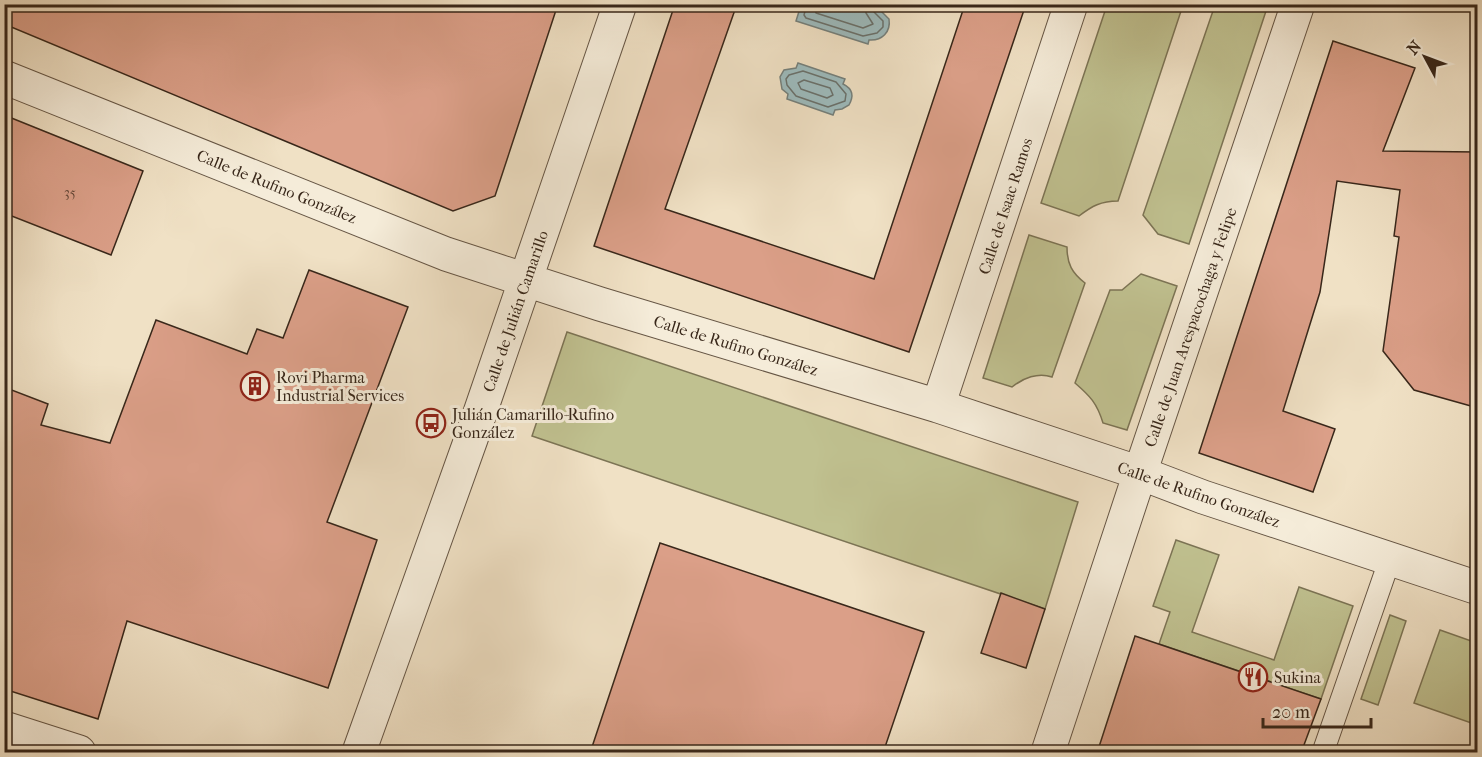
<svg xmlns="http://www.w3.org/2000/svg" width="1482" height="757" font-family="'IM FELL French Canon',serif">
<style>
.green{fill:#c0c190;stroke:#7c7455;stroke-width:1.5}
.water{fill:#9dbbbd;stroke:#75807c;stroke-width:1.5}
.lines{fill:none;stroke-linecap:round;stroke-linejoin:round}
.shore{stroke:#6a716c;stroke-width:1.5}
.building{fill:#db9f88;stroke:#38271a;stroke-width:1.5}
.lane-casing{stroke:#665645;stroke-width:23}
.street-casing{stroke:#665645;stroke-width:35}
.lane{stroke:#f5ecd9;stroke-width:21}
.street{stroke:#f5ecd9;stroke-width:33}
.labels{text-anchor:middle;stroke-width:6;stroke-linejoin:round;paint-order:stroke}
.number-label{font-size:14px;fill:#614536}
.street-label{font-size:16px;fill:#38271a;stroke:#f5ecd9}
.poi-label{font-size:16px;fill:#38271a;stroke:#f5ecd9;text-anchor:start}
</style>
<rect width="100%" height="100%" fill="#f0e1c5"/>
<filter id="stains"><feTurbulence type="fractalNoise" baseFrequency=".00333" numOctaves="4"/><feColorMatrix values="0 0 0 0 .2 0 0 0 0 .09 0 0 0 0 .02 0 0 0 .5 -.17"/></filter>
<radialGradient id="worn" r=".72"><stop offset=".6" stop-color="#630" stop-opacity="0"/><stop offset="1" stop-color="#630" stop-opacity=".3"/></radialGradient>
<path class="green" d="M 1107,5 L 1183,5 L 1118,201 C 1101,201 1092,206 1079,216 L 1041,203 Z
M 1215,5 L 1268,5 L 1189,244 L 1158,234 L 1143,215 Z
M 1029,235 L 1067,247 C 1067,264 1072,273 1085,283 L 1052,377 C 1038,372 1023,378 1012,387 L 983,378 Z
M 1141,274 L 1177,286 L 1127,430 L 1103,423 C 1097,403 1090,396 1075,383 L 1110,290 L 1122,290 Z
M 567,332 L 1078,502 L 1045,609 L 532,436 Z
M 1176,540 L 1219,555 L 1192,632 L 1274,660 L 1299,587 L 1353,606 L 1321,699 L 1159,644 L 1170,612 L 1153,606 Z
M 1390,615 L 1406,621 L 1378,705 L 1361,699 Z
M 1440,630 L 1477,643 L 1477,725 L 1414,703 Z"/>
<path class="water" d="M 880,4 L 879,9 L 889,19 C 891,32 882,41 869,40 L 868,44 L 796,21 L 801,5 Z
M 798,63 L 845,79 L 843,84 C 853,89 854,96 849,105 L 842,109 L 835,110 L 833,115 L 787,99 L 788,94 L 782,89 L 780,77 L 784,70 L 796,68 Z"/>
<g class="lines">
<path class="shore" d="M 807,4 L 804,15 L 806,18 L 863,36 L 877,33 L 883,27 L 883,21 L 874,12 L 874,4
M 814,4 L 816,13 L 863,28 L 873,24 L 866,13 L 866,4
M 803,71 L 836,82 L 846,94 L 845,101 L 828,107 L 796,96 L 787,85 L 786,79 L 789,75 Z
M 804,80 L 830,88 L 833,95 L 827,98 L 801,89 L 798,83 Z"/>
</g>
<path class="building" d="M 4,4 L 558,4 L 495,196 L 453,211 L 4,24 Z
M 675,4 L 737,4 L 665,209 L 874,279 L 965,4 L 1026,4 L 909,352 L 594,246 Z
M 1333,41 L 1415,68 L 1383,151 L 1478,152 L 1478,408 L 1414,390 L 1383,351 L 1399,237 L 1394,236 L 1400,190 L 1337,181 L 1320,292 L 1283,411 L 1335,429 L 1313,492 L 1199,453 Z
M 4,115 L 143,171 L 111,255 L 4,213 Z
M 309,270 L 408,307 L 327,522 L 377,540 L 328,688 L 127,621 L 98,719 L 4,689 L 4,387 L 48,404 L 41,425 L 110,443 L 156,320 L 247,354 L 257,329 L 283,338 Z
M 660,543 L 924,632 L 883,753 L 590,753 Z
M 1001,593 L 1045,609 L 1026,668 L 981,653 Z
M 1135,636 L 1321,699 L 1301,753 L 1097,753 Z"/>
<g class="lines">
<g class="lane-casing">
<path id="lane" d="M 1323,752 L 1390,559"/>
</g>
<g class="street-casing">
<path id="street" d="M 4,77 L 446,254 L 600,304 L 938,406 L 1140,473 L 1203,497 L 1478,588
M 938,406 L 1071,4
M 4,728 L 79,752
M 359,752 L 471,439 L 620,4
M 1048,752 L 1140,473 L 1298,4"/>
</g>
<use href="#lane" class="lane"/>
<use href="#street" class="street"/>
</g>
<defs>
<g id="building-ring" transform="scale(1.5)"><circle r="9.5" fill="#f5ecd9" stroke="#8f2418" stroke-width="1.5"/><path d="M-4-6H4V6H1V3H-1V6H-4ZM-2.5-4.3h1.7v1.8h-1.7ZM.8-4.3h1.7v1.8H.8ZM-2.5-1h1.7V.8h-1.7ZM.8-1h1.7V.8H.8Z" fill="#8f2418"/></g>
<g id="bus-ring" transform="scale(1.5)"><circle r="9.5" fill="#f5ecd9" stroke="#8f2418" stroke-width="1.5"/><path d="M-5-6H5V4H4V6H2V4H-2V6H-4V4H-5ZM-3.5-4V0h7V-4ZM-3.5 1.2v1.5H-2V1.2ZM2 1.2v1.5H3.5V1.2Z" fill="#8f2418"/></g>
<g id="restaurant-ring" transform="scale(1.5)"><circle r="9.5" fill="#f5ecd9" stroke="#8f2418" stroke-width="1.5"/><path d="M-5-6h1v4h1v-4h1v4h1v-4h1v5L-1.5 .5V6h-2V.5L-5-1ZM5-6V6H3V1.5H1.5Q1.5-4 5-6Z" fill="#8f2418"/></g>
</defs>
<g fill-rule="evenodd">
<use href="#building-ring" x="255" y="386"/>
<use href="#bus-ring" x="431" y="423"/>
<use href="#restaurant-ring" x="1253" y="677"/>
</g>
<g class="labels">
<g class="number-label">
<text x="70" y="197">35</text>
</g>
<g class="street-label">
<text transform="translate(277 186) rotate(22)" y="6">Calle de Rufino González</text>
<text transform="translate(1005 206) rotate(-72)" y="6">Calle de Isaac Ramos</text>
<text transform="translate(515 311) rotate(-71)" y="6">Calle de Julián Camarillo</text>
<text transform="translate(1190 327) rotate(-71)" y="6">Calle de Juan Arespacochaga y Felipe</text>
<text transform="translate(736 345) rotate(17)" y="6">Calle de Rufino González</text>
<text transform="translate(1199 494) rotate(19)" y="6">Calle de Rufino González</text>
</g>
<g class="poi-label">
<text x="276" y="383">Rovi Pharma<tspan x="276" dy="18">Industrial Services</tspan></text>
<text x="452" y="420">Julián Camarillo-Rufino<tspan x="452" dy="18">González</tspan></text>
<text x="1274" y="683">Sukina</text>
</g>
</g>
<rect width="1482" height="757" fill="none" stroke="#f0e1c5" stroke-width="24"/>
<rect x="6" y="6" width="1470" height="745" fill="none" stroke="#38271a" stroke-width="3"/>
<rect x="12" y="12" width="1458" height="733" fill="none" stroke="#38271a" stroke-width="1.5"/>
<g transform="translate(1425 57) rotate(311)" stroke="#f5ecd9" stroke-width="4.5" paint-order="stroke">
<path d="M0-4.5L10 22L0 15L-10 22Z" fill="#38271a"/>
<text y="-9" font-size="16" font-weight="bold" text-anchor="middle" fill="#38271a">N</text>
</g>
<path d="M1263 718v9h108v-9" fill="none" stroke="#38271a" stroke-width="3"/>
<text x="1272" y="718" font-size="18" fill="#38271a" stroke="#f5ecd9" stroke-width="4.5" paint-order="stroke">20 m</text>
<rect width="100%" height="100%" filter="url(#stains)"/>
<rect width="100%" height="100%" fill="url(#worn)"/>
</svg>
